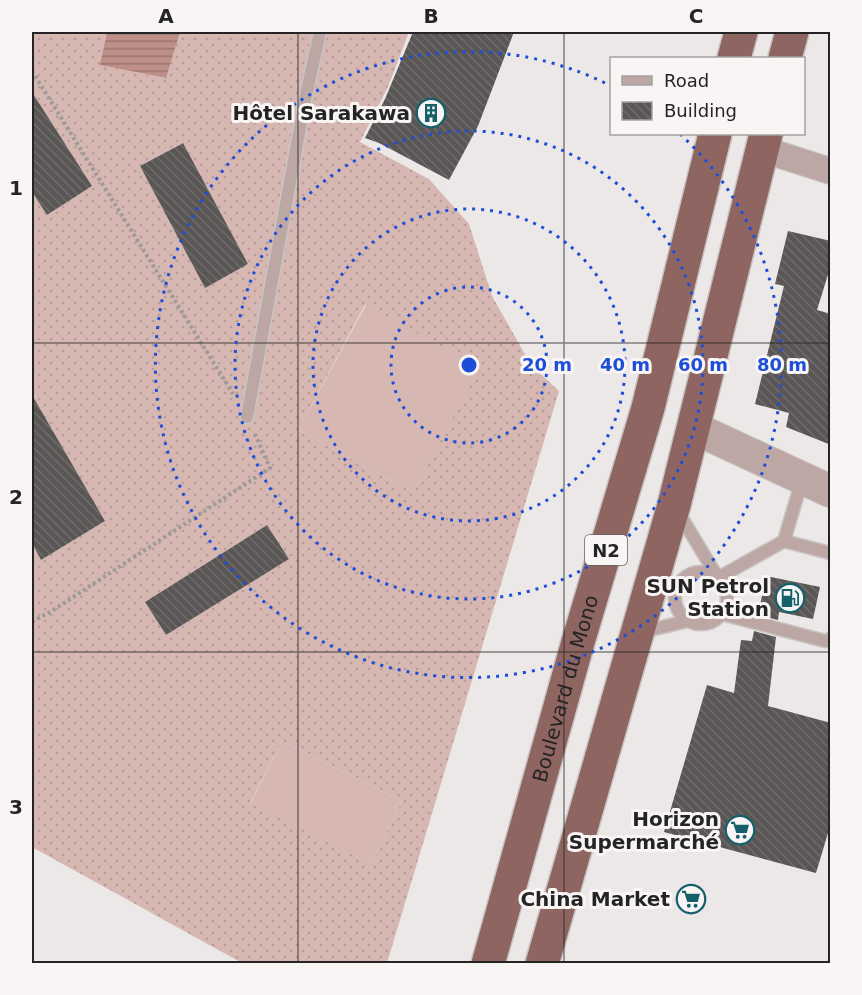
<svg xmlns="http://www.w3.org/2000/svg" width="862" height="995" font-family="'DejaVu Sans',sans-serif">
<defs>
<pattern id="garden-dots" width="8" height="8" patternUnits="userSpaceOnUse" patternTransform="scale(1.5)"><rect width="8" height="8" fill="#d6b7b2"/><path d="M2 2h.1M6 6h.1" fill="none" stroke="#b89d99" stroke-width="1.8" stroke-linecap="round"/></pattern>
<pattern id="water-rules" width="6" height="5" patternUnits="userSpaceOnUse" patternTransform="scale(1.5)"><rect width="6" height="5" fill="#be8f88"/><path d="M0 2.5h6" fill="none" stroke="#9a756f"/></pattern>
<pattern id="building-back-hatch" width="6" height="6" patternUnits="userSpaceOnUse" patternTransform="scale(1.5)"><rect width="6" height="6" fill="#5a5656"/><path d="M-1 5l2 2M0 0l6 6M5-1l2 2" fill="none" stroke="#6e6b6b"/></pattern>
</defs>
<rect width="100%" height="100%" fill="#ece8e7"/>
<g fill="#d6b7b2">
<path d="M366 305 481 367 413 492 298 430Z"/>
<path d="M282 741 402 801 371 864 250 804Z"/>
</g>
<path fill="url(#garden-dots)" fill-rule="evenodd" d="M32 32H107L101 65 165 78 180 32H409L388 87 360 142 429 179 469 224 492 296 531 365 559 391 387 963H242L32 847V543L41 560 105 521 34 400 32 401V192L47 215 92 186 32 92ZM182 143 248 264 205 287 140 166ZM365 305 480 367 413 492 298 430ZM267 525 289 559 166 635 145 602ZM282 741 402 801 371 864 250 803Z"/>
<path fill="url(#water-rules)" d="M107 32H180L166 78 100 65Z"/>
<g fill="url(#building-back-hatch)">
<path d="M413 32H514L478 126 449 180 379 143 365 138 385 99Z"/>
<path d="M32 92 92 186 47 215 32 192Z"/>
<path d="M183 143 248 264 205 288 140 166Z"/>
<path d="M788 231 831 241V265L817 310 831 314V445L786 427 789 413 755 404 784 286 775 284Z"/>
<path d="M32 395 105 521 41 560 32 543Z"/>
<path d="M267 525 289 559 166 635 145 602Z"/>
<path d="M766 576 820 587 813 619 779 612 778 620 758 615Z"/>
<path d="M754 631 776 637 768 706 831 723V823L816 873 664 832 707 685 734 693 741 640 752 641Z"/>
</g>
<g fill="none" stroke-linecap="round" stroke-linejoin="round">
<g stroke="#c8c5c4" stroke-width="15">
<g id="service">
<path d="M247 417 306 95 320 32"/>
<path d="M677 510 718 578 784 541 830 553"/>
<path d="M784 541 802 480"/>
<circle cx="701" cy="598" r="26"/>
<path d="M722 614 825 641 830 639"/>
<path d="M642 632 687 621"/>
</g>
</g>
<g stroke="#c8c5c4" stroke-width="28">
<path id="minor" d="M762 149 830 171"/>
</g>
<g stroke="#c8c5c4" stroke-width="34">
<path id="tertiary" d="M694 428 830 491"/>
</g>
<g stroke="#c8c5c4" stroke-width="36">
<g id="trunk">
<path d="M734 58 741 32"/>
<path d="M785 58 792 32"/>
<path id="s1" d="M488 964 578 642 648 408 715 134"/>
<path d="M542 964 674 505 766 134"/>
</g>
</g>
<g stroke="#9d9a99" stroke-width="4" stroke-dasharray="3 3" stroke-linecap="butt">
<path d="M32 71 233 394"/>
<path d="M32 622 55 609 270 468 254 432"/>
</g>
<use href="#service" stroke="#bda7a4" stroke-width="12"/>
<use href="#minor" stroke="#bda7a4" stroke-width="26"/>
<use href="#tertiary" stroke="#bda7a4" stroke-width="32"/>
<use href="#trunk" stroke="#8e6560" stroke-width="33"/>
</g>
<path fill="none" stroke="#252424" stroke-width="1.5" stroke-opacity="0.55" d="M298 32V964M564 32V964M32 343H830M32 652H830"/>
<g fill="none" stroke="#1d4ed8" stroke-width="3" stroke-dasharray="3 6">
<circle cx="469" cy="365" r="78"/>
<circle cx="469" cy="365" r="156"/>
<circle cx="469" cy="365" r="234"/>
<path d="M680 134A313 313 0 1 1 611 86"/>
</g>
<defs>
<g id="building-ring" transform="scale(1.5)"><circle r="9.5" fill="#f9f5f5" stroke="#14616c" stroke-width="1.5"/><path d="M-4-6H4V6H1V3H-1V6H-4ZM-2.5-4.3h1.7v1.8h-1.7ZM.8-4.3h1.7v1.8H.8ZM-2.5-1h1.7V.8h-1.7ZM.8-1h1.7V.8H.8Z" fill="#14616c"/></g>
<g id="fuel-ring" transform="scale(1.5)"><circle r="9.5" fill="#f9f5f5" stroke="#14616c" stroke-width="1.5"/><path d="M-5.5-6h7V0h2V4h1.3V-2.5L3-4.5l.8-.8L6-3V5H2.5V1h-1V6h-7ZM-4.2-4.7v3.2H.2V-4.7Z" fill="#14616c"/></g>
<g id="supermarket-ring" transform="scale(1.5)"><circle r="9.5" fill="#f9f5f5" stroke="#14616c" stroke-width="1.5"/><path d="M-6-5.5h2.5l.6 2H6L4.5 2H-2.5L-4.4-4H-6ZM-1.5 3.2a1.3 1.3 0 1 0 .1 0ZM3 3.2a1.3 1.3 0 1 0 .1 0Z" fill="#14616c"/></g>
</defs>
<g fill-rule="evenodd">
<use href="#building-ring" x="431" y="113"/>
<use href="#fuel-ring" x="790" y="598"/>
<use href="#supermarket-ring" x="740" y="830"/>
<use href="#supermarket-ring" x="691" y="899"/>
</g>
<g text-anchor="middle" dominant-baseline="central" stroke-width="6" stroke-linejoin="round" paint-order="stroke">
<rect fill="#f9f5f5" stroke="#656363" stroke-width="1.5" x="585" y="535" width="42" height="30" rx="4.5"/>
<g font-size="18" font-weight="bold" fill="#252424">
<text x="606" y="550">N2</text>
</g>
<g font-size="20" font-weight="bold" fill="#252424" stroke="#f9f5f5" text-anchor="end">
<text x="410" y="113">Hôtel Sarakawa</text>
<text x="769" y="586">SUN Petrol<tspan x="769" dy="23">Station</tspan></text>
<text x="719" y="819">Horizon<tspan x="719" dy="23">Supermarché</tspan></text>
<text x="670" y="899">China Market</text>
</g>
<g font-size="20" fill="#252424" stroke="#f9f5f5">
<text stroke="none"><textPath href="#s1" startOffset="286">Boulevard du Mono</textPath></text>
</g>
</g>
<circle cx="469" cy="365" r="9" fill="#1d4ed8" stroke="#f9f5f5" stroke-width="3"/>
<g font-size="18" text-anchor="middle" font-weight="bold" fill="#1d4ed8" stroke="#f9f5f5" stroke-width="6" stroke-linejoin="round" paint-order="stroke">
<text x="547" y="371">20 m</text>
<text x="625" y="371">40 m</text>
<text x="703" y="371">60 m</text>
<text x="782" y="371">80 m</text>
</g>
<rect width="862" height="995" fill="none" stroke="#f9f5f5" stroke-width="66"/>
<rect x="610" y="57" width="195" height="78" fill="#f9f5f5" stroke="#a4a1a1" stroke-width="1.5"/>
<rect x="622" y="76" width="30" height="9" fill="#bda7a4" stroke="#a4a1a1" stroke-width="1.5"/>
<text x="664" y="87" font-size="18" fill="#252424">Road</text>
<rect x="622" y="102" width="30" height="18" fill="url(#building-back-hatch)" stroke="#a4a1a1" stroke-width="1.5"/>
<text x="664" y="117" font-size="18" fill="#252424">Building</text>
<rect x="33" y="33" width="796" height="929" fill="none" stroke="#252424" stroke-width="2"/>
<g font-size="20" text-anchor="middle" font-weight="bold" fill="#252424">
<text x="166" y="23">A</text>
<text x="431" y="23">B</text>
<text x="696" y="23">C</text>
<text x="16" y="195">1</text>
<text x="16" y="504">2</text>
<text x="16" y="814">3</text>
</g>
</svg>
